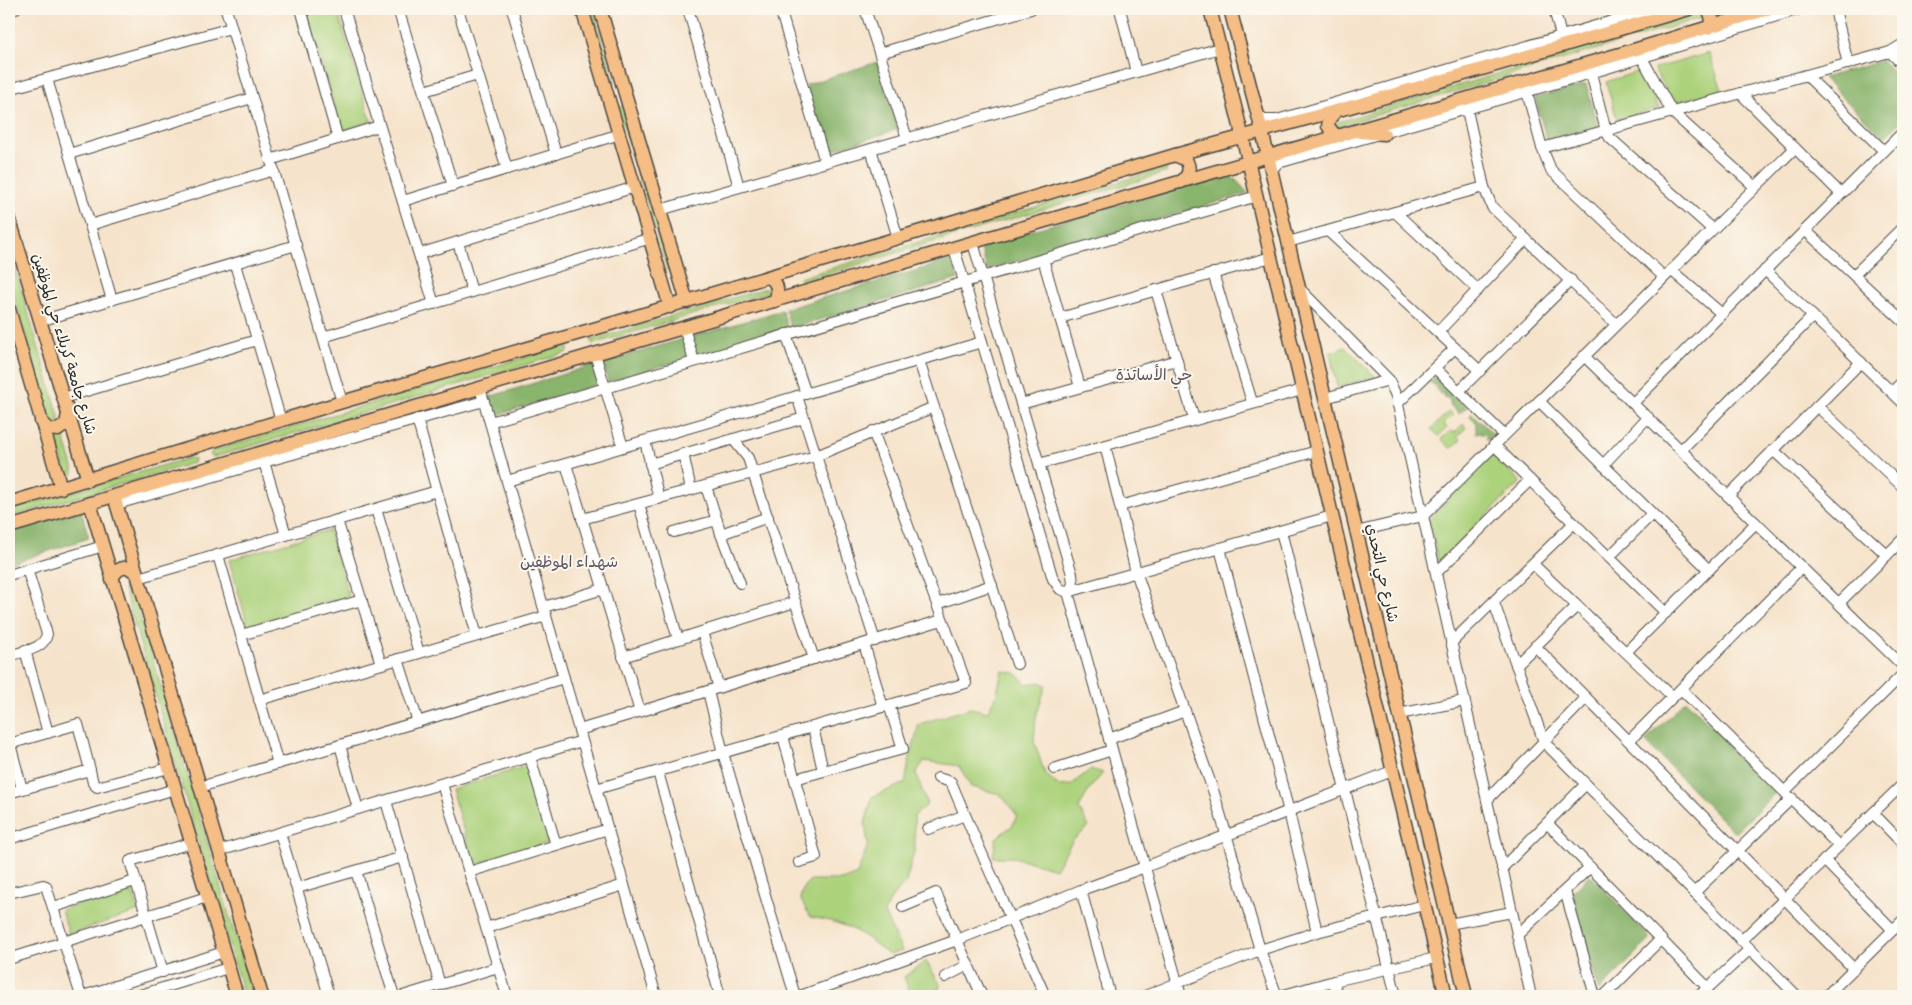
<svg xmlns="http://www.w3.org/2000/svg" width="1912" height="1005" font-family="Pangolin,'Playpen Sans Arabic',sans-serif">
<rect width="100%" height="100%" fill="#fbf7ec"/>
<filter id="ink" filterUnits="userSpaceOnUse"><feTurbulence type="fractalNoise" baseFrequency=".02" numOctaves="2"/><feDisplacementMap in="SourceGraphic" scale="10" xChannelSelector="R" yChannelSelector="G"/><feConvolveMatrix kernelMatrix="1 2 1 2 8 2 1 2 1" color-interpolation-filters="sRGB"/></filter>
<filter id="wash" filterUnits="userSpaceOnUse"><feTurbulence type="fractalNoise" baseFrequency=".0096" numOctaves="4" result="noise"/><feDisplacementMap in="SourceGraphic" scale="20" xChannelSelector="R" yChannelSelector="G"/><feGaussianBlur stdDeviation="1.12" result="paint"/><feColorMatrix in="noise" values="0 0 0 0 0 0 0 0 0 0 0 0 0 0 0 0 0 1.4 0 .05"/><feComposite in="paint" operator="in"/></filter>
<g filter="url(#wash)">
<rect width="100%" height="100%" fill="#f6e3cb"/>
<g fill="#acd27c" stroke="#6c7e54">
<path d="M305 9H337L371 121 342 131Z"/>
<path d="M588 9H593L615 83 611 84Z"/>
<path d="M1710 10 1711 15 1333 128 1331 124Z"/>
<path d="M1709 53 1722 90 1673 103 1654 69Z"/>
<path d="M1639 71 1659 108 1617 119 1606 82Z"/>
<path d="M623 106 672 269 667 270 618 107Z"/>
<path d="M1165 168 1167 172 800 282 799 278Z"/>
<path d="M9 249 59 416V422L57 424H52L51 422 9 279Z"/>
<path d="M770 287 772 291 593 344 591 340Z"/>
<path d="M563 346 568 348V352L565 353 214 457 210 455 212 451Z"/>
<path d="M1345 347 1376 377 1337 387 1330 353Z"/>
<path d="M1449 411 1453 415 1444 424 1447 428 1439 436 1431 429Z"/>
<path d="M1463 424 1466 428 1457 436 1461 440 1451 449 1441 439 1451 430 1454 433Z"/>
<path d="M61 433 63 434 73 467V473L72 476 67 475 66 473 56 438 57 434Z"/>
<path d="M1492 455 1521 482 1438 562 1429 519Z"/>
<path d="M189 458 194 459 193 463 9 517V510Z"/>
<path d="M329 530 349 596 248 626 229 560Z"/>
<path d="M127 573 253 996H244L120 575Z"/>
<path d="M1002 671 1016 673 1026 684 1040 682 1046 685 1036 717 1034 741 1045 774 1059 786 1071 785 1091 769 1103 773 1090 788 1079 808 1089 827 1073 840 1055 869 1014 857H993L996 838 1013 825 1017 815 1000 794 971 787 959 766 924 761 916 773 927 805 914 816 915 848 906 882 893 896 884 913 902 951 889 955C861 932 847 923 810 917L800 898 804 886 811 880H842L857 874 868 845 865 824 872 797 905 783 909 762 919 724 971 708 987 712 996 696Z"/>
<path d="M527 766 550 842 474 865 451 789Z"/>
<path d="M131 887 139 911 69 934 61 910Z"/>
<path d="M926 961 940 984 937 996H909L910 993 904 977Z"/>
</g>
<g fill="#89b46c" stroke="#5a704c">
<path d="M1882 61 1903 81V119L1884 138 1823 78Z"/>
<path d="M877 62 898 129 827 152 806 85Z"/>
<path d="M1586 84 1598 127 1547 141 1535 98Z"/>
<path d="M1224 175 1236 180 1248 193 987 270 980 245Z"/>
<path d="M952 260 958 279 791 328 785 309Z"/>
<path d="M782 310 788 329 695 357 689 338Z"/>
<path d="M686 338 692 357 608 382 603 363Z"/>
<path d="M593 365 599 384 494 416 489 397Z"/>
<path d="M1435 377 1467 407 1459 414 1450 405V399L1444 397V393L1440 394 1434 384 1429 383Z"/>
<path d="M1472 413 1494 435 1487 440 1486 434H1481V432L1476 433V422L1470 416Z"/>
<path d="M81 510 89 538 9 564V532Z"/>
<path d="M1686 700 1776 792 1735 833 1645 741Z"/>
<path d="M1590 875 1651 939 1599 991 1572 892Z"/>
</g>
</g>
<g filter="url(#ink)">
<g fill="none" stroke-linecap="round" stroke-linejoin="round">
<g stroke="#494743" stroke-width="12">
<g id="minor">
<path d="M226 9 342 402"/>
<path d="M301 9 338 139"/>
<path d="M344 9 434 304"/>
<path d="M398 9 453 186"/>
<path d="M458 9 507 169"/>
<path d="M512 9 556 154"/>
<path d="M688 9 739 187"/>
<path d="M780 9 825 162"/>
<path d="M865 9 907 138"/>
<path d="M1120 9 1136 72"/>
<path d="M1554 9 1561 36"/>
<path d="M1835 9 1848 64"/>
<path d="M9 11 15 9"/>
<path d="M1890 52 1903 65"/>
<path d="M880 53 1031 9"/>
<path d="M1642 58 1672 112 1755 187"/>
<path d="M1591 73 1606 131 1610 138 1712 229"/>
<path d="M1806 75 1884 151"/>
<path d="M47 79 112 300"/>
<path d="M9 89 231 28"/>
<path d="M424 91 478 75"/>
<path d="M1527 92 1542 148 1551 170 1664 277"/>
<path d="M1740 93 1841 194"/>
<path d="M1467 110 1484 187 1492 207 1616 324"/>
<path d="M1257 113 1263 120H1277L1653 9"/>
<path d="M1542 148 1890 52 1903 44"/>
<path d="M871 149 898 238"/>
<path d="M69 154 252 98"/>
<path d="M270 160 379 126"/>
<path d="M1272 175 1273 168 1278 163 1591 73 1800 9"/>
<path d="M403 201 620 134"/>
<path d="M660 210 1220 48"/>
<path d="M1395 212 1478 290"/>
<path d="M90 225 274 170"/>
<path d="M1805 230 1903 321"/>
<path d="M1328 231 1480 371"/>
<path d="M458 242 472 292"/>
<path d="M1288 242 1484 187"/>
<path d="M973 243 1072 574 1073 585 1068 592 1181 996"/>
<path d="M954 248 1053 579 1060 589 1068 592 1332 516"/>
<path d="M419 254 635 187"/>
<path d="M1043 259 1080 387"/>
<path d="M235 264 281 421"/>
<path d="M1671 270 1722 314"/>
<path d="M1765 270 1903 403"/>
<path d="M1213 273 1252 402"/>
<path d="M1854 275 1903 227"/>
<path d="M1299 288 1389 380 1396 396 1531 996"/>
<path d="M1156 290 1194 419"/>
<path d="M1060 318 1271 257"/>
<path d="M40 321 296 245"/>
<path d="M684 328 694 361"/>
<path d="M1438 332 1526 239"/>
<path d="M786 334 806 394"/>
<path d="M323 337 651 238"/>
<path d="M595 354 623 447"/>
<path d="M1584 356 1903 666"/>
<path d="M919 361 1017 664"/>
<path d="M1435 368 1504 435"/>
<path d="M480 388 656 996"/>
<path d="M1459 391 1571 280"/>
<path d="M1892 392 1903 381"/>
<path d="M797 396 875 641"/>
<path d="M63 398 257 340"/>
<path d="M1325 398 1389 380"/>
<path d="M1539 401 1709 570"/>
<path d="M1633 403 1903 132"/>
<path d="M1021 404 1177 360"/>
<path d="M1397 404 1455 348"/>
<path d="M1817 406 1903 487"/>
<path d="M417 419 477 636"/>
<path d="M490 422 1257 196"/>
<path d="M733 439 748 458 753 473 814 659"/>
<path d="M645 441 659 499"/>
<path d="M1105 445 1136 572 1214 793 1260 950 1277 996"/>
<path d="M1494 445 1666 613"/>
<path d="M1681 450 1813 316"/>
<path d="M1773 450 1887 555"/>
<path d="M683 453 691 490"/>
<path d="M566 464 640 712"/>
<path d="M650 464 804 418"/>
<path d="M1039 464 1302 390"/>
<path d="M1603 465 1648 417"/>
<path d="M507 481 982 342"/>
<path d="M706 486 721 534 740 583"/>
<path d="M1728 496 1861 362"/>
<path d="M117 504 264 462"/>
<path d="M639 504 678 639"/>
<path d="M1120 506 1317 451"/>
<path d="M376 509 419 653"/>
<path d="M582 519 816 456 934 407"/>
<path d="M337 520 381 664"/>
<path d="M1281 531 1396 996"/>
<path d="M674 532 717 520"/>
<path d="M1356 532 1423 516 1795 148"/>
<path d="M721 534 768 517"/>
<path d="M286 535 264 462 484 401"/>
<path d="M1220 548 1289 812 1317 932"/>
<path d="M218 555 278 764"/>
<path d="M1609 557 1652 514"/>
<path d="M1533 564 1673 697"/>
<path d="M1436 573 1530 480"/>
<path d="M9 575 103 546"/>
<path d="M138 578 437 491"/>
<path d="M1494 603 1544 742 1797 996"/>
<path d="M1839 603 1903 539"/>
<path d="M937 604 992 585"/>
<path d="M544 607 603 589"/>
<path d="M702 632 719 688"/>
<path d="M241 635 362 600"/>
<path d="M1451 643 1574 523"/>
<path d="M864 644 883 707"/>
<path d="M1535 646 1854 969"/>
<path d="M25 650 48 733"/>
<path d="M1626 652 1756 523"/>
<path d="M9 656C22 651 44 650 47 634L27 569"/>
<path d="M623 657 795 602"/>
<path d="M398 659 418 722"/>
<path d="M1516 665 1577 606"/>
<path d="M1681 689 1839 846"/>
<path d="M708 691 723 753 795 996"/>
<path d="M259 700 546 616"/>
<path d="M1399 714 1464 701"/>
<path d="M813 727 823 771"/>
<path d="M579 730 942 620"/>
<path d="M783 736 816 857 799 862"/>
<path d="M1109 739 1185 711"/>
<path d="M1629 741 1802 567"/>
<path d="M9 744 78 724 90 770"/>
<path d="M10 744 22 789"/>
<path d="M340 745 358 809"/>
<path d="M530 757 556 845"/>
<path d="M1054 769 1112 750"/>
<path d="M658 772 720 996"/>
<path d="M938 778 951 782C981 854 1014 924 1045 996"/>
<path d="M795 779 903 749 889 705"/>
<path d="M442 784 507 996"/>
<path d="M200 787 564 678"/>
<path d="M596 789 966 683 873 431"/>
<path d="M1785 791 1903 674"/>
<path d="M9 793 90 770 93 783 97 787 169 768"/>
<path d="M1487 800 1586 698"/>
<path d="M386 801 440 985"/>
<path d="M1873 813 1903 844"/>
<path d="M1547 823 1708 988"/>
<path d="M928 829 965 815"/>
<path d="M280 833 329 996"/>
<path d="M9 839 175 789"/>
<path d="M219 851 582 741"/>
<path d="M1824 860 1893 930"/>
<path d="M1502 868 1586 784"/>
<path d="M356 871 394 996"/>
<path d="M469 872 608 829"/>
<path d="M297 888 403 857"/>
<path d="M1081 890 1110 996"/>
<path d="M1565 891 1595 996"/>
<path d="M9 893 43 885 46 886 81 996"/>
<path d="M1694 893 1792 798"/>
<path d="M54 907 135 881"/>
<path d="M903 907 936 893 982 996"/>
<path d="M1449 924 1512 912"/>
<path d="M486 928 624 885"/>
<path d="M1517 935 1590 867"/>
<path d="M1741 941 1903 784"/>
<path d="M9 959 207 897"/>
<path d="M163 972 130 861 191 843"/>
<path d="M945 977 968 965"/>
<path d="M1334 981 1337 996"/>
<path d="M83 996 224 952"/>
<path d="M137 996 228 968"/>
<path d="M403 996 498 967"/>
<path d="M800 996 957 940 1081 890 1145 867 1392 771"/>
<path d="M1145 996 1260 950 1317 932 1424 905"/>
<path d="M1280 996 1334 981 1436 958"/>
<path d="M1604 996 1661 939"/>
<path d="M1699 996 1750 949"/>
<path d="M1826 996 1903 920"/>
</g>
</g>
<g stroke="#494743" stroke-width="15">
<g id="major">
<path d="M582 9 670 307"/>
<path d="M600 9 687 302"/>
<path d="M1210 9 1238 118 1446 996"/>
<path d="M1230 9 1262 131 1466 996"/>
<path d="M1708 9 1712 18 1709 28"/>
<path d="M1336 111 1329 119 1328 126 1334 134 1341 136"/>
<path d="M1360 132 1384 134"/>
<path d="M1175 155 1186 160C1191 168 1189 176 1181 182"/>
<path d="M9 217 88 480"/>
<path d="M769 277C778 283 779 291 775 301"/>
<path d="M9 309 61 488"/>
<path d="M41 422 48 429 58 430 66 424 68 414"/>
<path d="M114 496 262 996"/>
<path d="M9 503 342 402 597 328 1175 155 1368 102 1689 9"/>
<path d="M90 503 237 996"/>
<path d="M9 527 1021 228 1637 49 1768 9"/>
<path d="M112 580C116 567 127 564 136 573"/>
</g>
</g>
<use href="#minor" stroke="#fff" stroke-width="10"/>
<use href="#major" stroke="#f5be86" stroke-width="12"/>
</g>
</g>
<g text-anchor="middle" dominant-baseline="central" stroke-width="4" stroke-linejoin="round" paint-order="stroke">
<g font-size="15" fill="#2b2b2b" stroke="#fbf7ec">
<text transform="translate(64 344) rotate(73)">شارع جامعة كربلاء حي الموظفين</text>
<text transform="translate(1382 573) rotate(77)">شارع حي التحدي</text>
</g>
<g font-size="16" fill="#5e5563" stroke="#fbf7ec">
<text x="1154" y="375">حي الأساتذة</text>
<text x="569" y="562">شهداء الموظفين</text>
</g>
</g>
<rect width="1912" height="1005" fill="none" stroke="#fbf7ec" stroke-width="30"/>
</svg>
